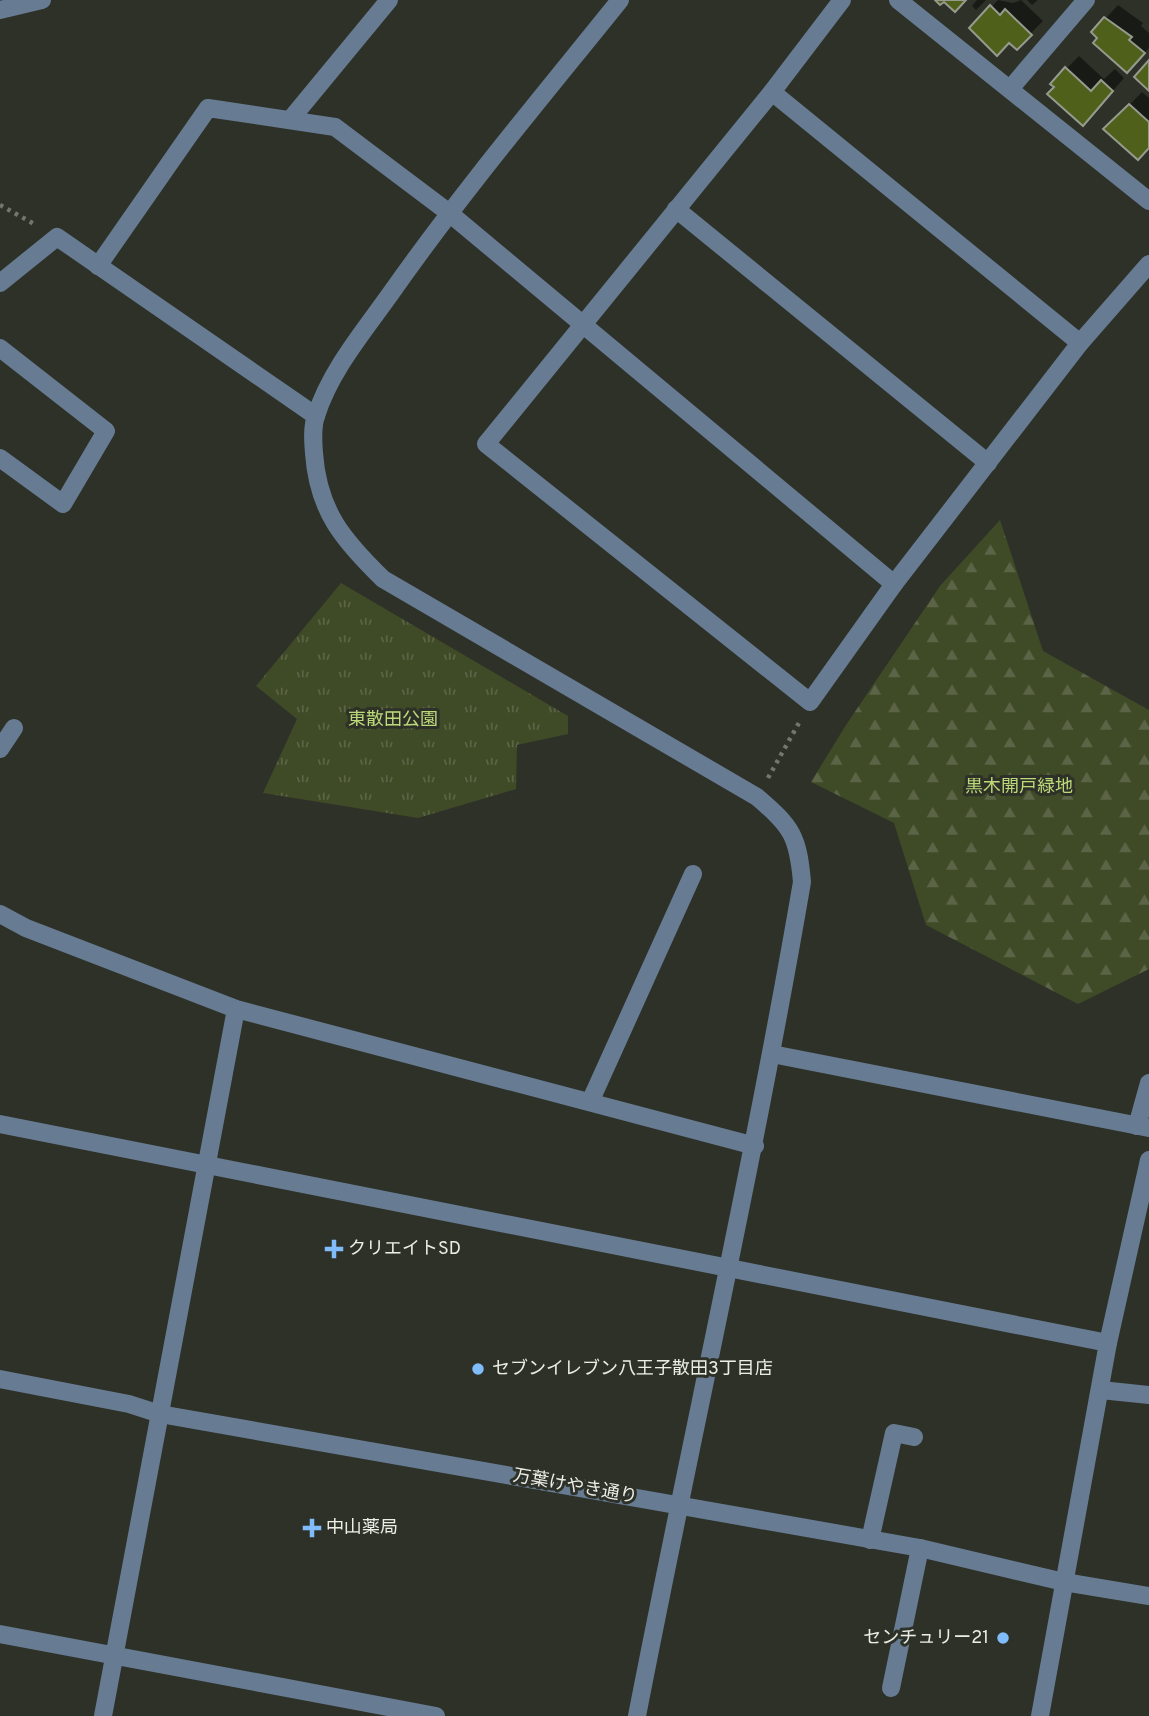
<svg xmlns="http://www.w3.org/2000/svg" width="1149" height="1716" font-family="Overpass,'Noto Sans JP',sans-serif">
<defs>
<pattern id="grass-tufts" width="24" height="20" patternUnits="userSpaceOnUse" patternTransform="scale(1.75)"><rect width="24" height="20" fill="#3f4a26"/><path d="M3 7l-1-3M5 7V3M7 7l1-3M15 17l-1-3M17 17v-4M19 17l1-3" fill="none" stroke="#5b6446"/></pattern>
<pattern id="forest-firs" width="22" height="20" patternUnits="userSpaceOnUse" patternTransform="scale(1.75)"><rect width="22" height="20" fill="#3f4a26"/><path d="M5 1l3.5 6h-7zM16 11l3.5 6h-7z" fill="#5b6446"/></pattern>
</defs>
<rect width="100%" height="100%" fill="#2e3128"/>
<path fill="url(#grass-tufts)" d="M341 583 568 716V734L517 745 516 789 418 818 263 793 297 719 256 686Z"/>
<path fill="url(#forest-firs)" d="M1000 520 1043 651 1149 710V969L1078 1004 926 925 894 823 811 782 846 725 940 586Z"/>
<g fill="#0007">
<path d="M977 0H986L976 10 972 6Z"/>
<path d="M998 0 1013 3 1021 0 1043 21 1016 48 1010 41 972 28Z"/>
<path d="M1027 0H1038L1032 5Z"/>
<path d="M1118 5 1143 23 1141 26 1149 33V48L1140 58 1093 32Z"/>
<path d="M1079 56 1104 79 1115 69 1124 78 1095 111 1067 68Z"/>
<path d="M1142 92 1149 98V147L1106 129Z"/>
</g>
<g fill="#4e601a" stroke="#969a8f" stroke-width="2">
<path d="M935 0H966L955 12 944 2 940 5Z"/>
<path d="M990 5 1000 15 1005 9 1032 35 1017 50 1009 43 997 56 969 28Z"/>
<path d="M1104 17 1132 37 1129 40 1145 53 1127 73 1093 43 1097 38 1091 32Z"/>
<path d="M1149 60V91L1134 77Z"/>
<path d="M1065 67 1091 91 1101 80 1113 91 1083 126 1047 94 1054 87 1050 84Z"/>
<path d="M1129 104 1149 122V148L1138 160 1103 129Z"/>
</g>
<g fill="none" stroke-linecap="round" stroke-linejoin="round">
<g stroke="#73766e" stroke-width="4.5" stroke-dasharray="3.5 5" stroke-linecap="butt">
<path d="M0 205 36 225"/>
<path d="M768 778 800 721"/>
</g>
<g stroke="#677c93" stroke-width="18">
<path d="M620 0C542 97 462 192 391 293 364 331 330 371 316 416 312 427 313 441 314 453 318 511 343 540 383 579L757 797C792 827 798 836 802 882 754 1162 691 1438 637 1716"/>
<path d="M842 0 772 92 486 444 810 702 894 584"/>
<path d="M898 0 1149 201"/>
<path d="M0 10 42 0"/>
<path d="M1010 89 1086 0"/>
<path d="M772 92 1080 343"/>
<path d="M290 120 389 0"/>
<path d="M676 209 988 463"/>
<path d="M98 266 208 108 335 127 448 212 894 584 1080 343 1149 264"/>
<path d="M0 283 57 237 316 416"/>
<path d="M0 348 106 431 63 504 0 458"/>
<path d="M0 749 14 728"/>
<path d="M0 914 26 928 236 1009 755 1146"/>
<path d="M772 1054 1149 1128"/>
<path d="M590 1102 693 874"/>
<path d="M0 1124 1108 1343"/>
<path d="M1137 1126 1149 1083"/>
<path d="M0 1379 129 1404 160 1414 920 1548 1064 1582 1149 1596"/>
<path d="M1101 1390 1149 1395"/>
<path d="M870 1540 894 1433 914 1437"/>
<path d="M0 1634 436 1716"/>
<path d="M891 1688 920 1548"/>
<path d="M103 1716 236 1009"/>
<path d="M1040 1716 1108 1343 1149 1160"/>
</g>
</g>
<g fill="#81bcfa" stroke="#2e3128" stroke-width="2.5">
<path d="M330.5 1238.5h7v7h7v7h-7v7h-7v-7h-7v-7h7z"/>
<circle cx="478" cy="1369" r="7"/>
<path d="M308.5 1517.5h7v7h7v7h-7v7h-7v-7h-7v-7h7z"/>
<circle cx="1003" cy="1638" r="7"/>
</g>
<g text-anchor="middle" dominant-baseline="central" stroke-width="6" stroke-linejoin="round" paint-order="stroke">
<g font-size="18" fill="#bdd979" stroke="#2e3128">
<text x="393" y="720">東散田公園</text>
<text x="1019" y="787">黒木開戸緑地</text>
</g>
<g font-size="18" fill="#ebede7" stroke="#2e3128" text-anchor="start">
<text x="348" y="1249">クリエイトSD</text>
<text x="492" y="1369">セブンイレブン八王子散田3丁目店</text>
<text x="326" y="1528">中山薬局</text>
<text x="989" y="1638" text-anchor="end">センチュリー21</text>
</g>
<g font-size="18" fill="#ebede7" stroke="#2e3128">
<text transform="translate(575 1487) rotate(10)">万葉けやき通り</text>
</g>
</g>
</svg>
